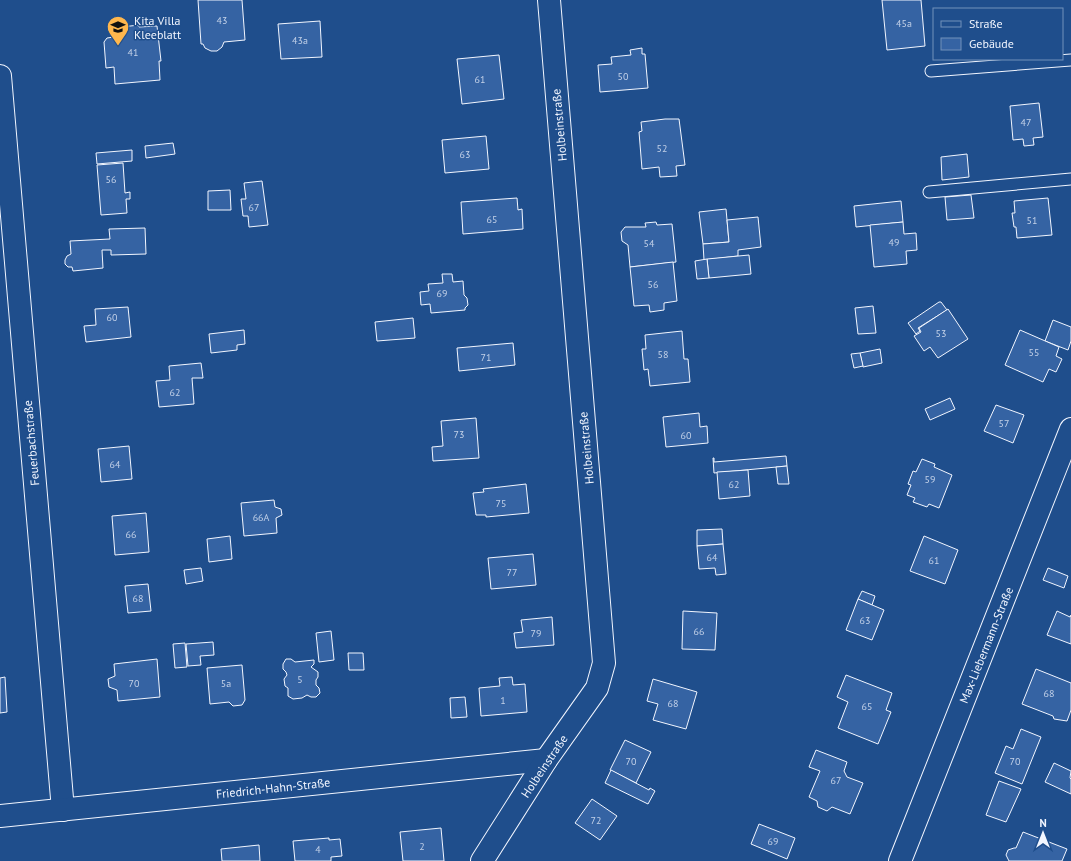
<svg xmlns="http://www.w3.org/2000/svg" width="1071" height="861" font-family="'PT Sans',sans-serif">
<rect width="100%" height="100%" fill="#1f4e8c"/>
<g fill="#3563a3" stroke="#f2f6ff">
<path d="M198 0H242L245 40 224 42 222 47 217 51H211L205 48 203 44H201Z"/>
<path d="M882 0H921L925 46 887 50Z"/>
<path d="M320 21 322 57 281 59 278 24Z"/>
<path d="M139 25V27L157 26 161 61H159L160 80 115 84 114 67 106 68 104 42 107 38 114 37 113 28Z"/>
<path d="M642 48V54H645L648 88 600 92 598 65 612 64 611 57 631 55 630 50Z"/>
<path d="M499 55 504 99 462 104 457 59Z"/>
<path d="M1039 103 1043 137 1033 138 1034 145 1024 146 1023 139 1013 140 1010 106Z"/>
<path d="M665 119H679L685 165 676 166 677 176 660 177 659 167 642 169 639 132 642 131 641 122Z"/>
<path d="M486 136 489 169 445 173 442 140Z"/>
<path d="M173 143 175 154 146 158 145 146Z"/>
<path d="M132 150V161L97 164 96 153Z"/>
<path d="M967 154 969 177 942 180 941 157Z"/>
<path d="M123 163 125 193 130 192V199H126L127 213 101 215 97 165Z"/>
<path d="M262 181 268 225 249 227 248 216H243L241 199H246L244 183Z"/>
<path d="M230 190 231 210H208V191Z"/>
<path d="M971 195 974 218 947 220 945 197Z"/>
<path d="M517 198 518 210 522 209 523 229 463 234 461 202Z"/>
<path d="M1048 198 1052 235 1017 238 1016 227H1014L1012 213H1015L1014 201Z"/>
<path d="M901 201 903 222 856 227 854 206Z"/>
<path d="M726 209 729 242 703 244 699 212Z"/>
<path d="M758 217 761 247 738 250V256L704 260 703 244 729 242 727 220Z"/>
<path d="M656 222 657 225 672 224 676 262 630 267 628 245 622 241 621 232 625 227H646L645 223Z"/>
<path d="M903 222 904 234 916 233 917 250 906 251 907 264 874 267 870 225Z"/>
<path d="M145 228 146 254 111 255V250H102L103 268 73 271 72 267H68L65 264V260L67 256 71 254 70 241 110 239 109 229Z"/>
<path d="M749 255 751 274 709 278 707 259Z"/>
<path d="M707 259 709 278 697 279 695 261Z"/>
<path d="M673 262 677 301 664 303V310L650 312 649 305 634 306 630 267Z"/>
<path d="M442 274H452L453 282 463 281 464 295 467 298 468 305 465 308V310L431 313 430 304 421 305 420 292 429 291 428 284 443 283Z"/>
<path d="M939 302H941L947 310 918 328 920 331 916 334 908 323Z"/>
<path d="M873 306 876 333 858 334 855 308Z"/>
<path d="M128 307 131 337 86 342 84 326 96 325 95 309Z"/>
<path d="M948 309 968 339 938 358 930 347 924 351 914 336 921 332 919 328Z"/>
<path d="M413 318 415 338 377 341 375 322Z"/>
<path d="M1053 320 1071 327V341L1068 350 1045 341Z"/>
<path d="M244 330 245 344 237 345V350L211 353 209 334Z"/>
<path d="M1020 330 1059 347 1056 356 1062 359 1056 372 1049 369 1043 382 1005 365Z"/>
<path d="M682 331 684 359H688L690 382 650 386 648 369 644 370 642 349H646L645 335Z"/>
<path d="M513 343 515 365 459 371 457 348Z"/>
<path d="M880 349 882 363 863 367 860 353Z"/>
<path d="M860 353 863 366 854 368 851 354Z"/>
<path d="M201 363 203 378H192L194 404 159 407 156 381 170 380 169 366Z"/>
<path d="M950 398 955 409 930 420 925 409Z"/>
<path d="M996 405 1024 415 1013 443 984 431Z"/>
<path d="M699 413 700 427 707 426 708 443 666 447 663 417Z"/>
<path d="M476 418 479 458 433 461 432 447 443 446 441 421Z"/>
<path d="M129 446 132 479 101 482 98 449Z"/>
<path d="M786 456 787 466 714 473 713 458H714V462Z"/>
<path d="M922 459 935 464 934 467 952 475 939 508 929 504 927 507 913 502 915 498 907 495 911 485 908 484 913 471 916 472Z"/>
<path d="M787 466 789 484H778L776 467Z"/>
<path d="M748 470 750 496 719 499 717 472Z"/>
<path d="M526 484 529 513 486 517V515H476L473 493 484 492 483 489Z"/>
<path d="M274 500 275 507 281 509 282 515 276 518 277 533 244 536 241 503Z"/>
<path d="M146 513 149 552 115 555 112 516Z"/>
<path d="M722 529 723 544 697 546V530Z"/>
<path d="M230 536 232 559 209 562 207 539Z"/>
<path d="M924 536 958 550 945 584 910 571Z"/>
<path d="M723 544 726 574 716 575 715 568 699 569 697 546Z"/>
<path d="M533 554 536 585 491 589 488 558Z"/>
<path d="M201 568 203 581 186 584 184 570Z"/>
<path d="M1048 568 1068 576 1064 588 1043 580Z"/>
<path d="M148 584 151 611 128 613 125 586Z"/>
<path d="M862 591 875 596 872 605 858 599Z"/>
<path d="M858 599 884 610 872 640 846 630Z"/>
<path d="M683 611 717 613 715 650 682 649Z"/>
<path d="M1057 611 1070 617 1071 615V644L1047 635Z"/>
<path d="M552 617 554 645 516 648 514 633 523 632 521 620Z"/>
<path d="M331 631 334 660 319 662 316 633Z"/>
<path d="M213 642 214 655 200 656 201 665 188 666 186 644Z"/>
<path d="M185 643 187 667 175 668 173 644Z"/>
<path d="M348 653H363L364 670H349Z"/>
<path d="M157 659 160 697 118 701 117 690 109 687 108 679 115 676 114 664Z"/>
<path d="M286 659H291L295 662 314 660V664L311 667 318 672V677L316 680V685L319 688 320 693 316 697H311L307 695 302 698 293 699 288 696V688L285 686 284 679 287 675 286 672 283 669V664Z"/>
<path d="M242 665 245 700 242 705 233 706 229 702 210 704 207 668Z"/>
<path d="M1036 669 1071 683V710L1067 721 1054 719 1053 716 1022 704Z"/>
<path d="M846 675 892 693 886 710 891 712 878 744 838 728 848 702 837 697Z"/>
<path d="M5 677 7 712 0 713V678Z"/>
<path d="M512 677 513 685 525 684 527 712 481 716 479 688 500 686 499 678Z"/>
<path d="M653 679 697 692 686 729 653 720 658 704 647 701Z"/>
<path d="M465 697 467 717 451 718 450 698Z"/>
<path d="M1021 729 1041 737 1022 784 995 773 1006 746 1013 749Z"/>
<path d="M625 740 651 752 636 783 610 770Z"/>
<path d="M816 750 847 762 844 771 847 777 863 783 850 814 832 807 827 811 818 807 817 801 809 797 820 771 809 767Z"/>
<path d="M1054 763 1071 771 1070 778 1071 779V794L1045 782Z"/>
<path d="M611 770 649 790 650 788 655 791 648 804 605 783Z"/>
<path d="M999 781 1021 789 1006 822 986 815Z"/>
<path d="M592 799 617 816 600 840 575 823Z"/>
<path d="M759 824 795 838 787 859 751 844Z"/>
<path d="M441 828 444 861H403L400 832Z"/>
<path d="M1023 832 1067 849 1062 861H1009L1006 855 1008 850 1014 848H1016Z"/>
<path d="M329 838V840L340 839 342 856 331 857V861H295L293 841Z"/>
<path d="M259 845 260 861H222L221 849Z"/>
</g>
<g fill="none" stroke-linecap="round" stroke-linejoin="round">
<g stroke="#f2f6ff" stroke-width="13">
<g id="service">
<path d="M931 71 1071 60"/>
<path d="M929 192 1071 179"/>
</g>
</g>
<g stroke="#f2f6ff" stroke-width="24">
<g id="minor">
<path d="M0 76 63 810"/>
<path d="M0 816 546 760"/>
<path d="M482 861 546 760 597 688 604 663 549 0"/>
<path d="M900 861 1071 429"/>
</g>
</g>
<use href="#service" stroke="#1f4e8c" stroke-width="11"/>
<use href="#minor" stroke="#1f4e8c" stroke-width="22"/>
</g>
<defs>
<g id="school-pin" transform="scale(1.15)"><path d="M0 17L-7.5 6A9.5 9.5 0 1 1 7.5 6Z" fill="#ffb74d" stroke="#1f4e8c"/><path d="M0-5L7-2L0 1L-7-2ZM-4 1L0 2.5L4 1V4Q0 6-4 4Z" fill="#111"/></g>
</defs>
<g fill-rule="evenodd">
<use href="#school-pin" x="118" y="27"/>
</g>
<g text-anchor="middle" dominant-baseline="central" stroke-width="3" stroke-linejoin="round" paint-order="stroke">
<g font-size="10" fill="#c3d1e8">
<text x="222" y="20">43</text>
<text x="904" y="23">45a</text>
<text x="300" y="40">43a</text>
<text x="133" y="52">41</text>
<text x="623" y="76">50</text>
<text x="480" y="79">61</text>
<text x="1026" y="122">47</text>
<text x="662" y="148">52</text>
<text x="465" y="154">63</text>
<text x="111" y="179">56</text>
<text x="254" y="207">67</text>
<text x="492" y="219">65</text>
<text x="1032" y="220">51</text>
<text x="894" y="242">49</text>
<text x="649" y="243">54</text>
<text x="653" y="284">56</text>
<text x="442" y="293">69</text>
<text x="112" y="317">60</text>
<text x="941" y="333">53</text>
<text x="1034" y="352">55</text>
<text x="663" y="354">58</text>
<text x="486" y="357">71</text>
<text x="175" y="392">62</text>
<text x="1004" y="423">57</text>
<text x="459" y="434">73</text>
<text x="686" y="435">60</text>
<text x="115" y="464">64</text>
<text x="930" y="479">59</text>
<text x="734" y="484">62</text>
<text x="501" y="503">75</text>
<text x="261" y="517">66A</text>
<text x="131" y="534">66</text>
<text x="712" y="557">64</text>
<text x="934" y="560">61</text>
<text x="512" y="572">77</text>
<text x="138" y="598">68</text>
<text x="865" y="620">63</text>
<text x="699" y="631">66</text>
<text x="536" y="633">79</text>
<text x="300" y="679">5</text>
<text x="134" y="683">70</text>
<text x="226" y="683">5a</text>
<text x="1049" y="693">68</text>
<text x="503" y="700">1</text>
<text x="673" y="703">68</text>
<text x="867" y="706">65</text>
<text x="631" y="761">70</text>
<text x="1015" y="761">70</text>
<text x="836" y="780">67</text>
<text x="596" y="820">72</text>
<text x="773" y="841">69</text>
<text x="422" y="846">2</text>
<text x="318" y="849">4</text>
</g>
<g font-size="12" fill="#f2f6ff" stroke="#1f4e8c" text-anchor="start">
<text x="134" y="20">Kita Villa<tspan x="134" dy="14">Kleeblatt</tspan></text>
</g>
<g font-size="12" fill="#f2f6ff" stroke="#1f4e8c">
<text transform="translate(559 125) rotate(-95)">Holbeinstraße</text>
<text transform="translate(31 443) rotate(-95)">Feuerbachstraße</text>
<text transform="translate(586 448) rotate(-95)">Holbeinstraße</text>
<text transform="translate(986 645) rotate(-68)">Max-Liebermann-Straße</text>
<text transform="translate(544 766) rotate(-56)">Holbeinstraße</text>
<text transform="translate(273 788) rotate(-6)">Friedrich-Hahn-Straße</text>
</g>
</g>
<rect x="933" y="8" width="130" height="52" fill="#1f4e8c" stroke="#7391ba"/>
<rect x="941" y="21" width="20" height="6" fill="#1f4e8c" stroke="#7391ba"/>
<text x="969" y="28" font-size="12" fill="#f2f6ff">Straße</text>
<rect x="941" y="38" width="20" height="12" fill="#3563a3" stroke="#7391ba"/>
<text x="969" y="48" font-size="12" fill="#f2f6ff">Gebäude</text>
<g transform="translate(1043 833)" stroke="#1f4e8c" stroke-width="3" paint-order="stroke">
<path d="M0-3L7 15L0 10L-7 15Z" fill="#f2f6ff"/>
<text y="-6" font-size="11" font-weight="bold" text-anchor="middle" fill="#f2f6ff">N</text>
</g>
</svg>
